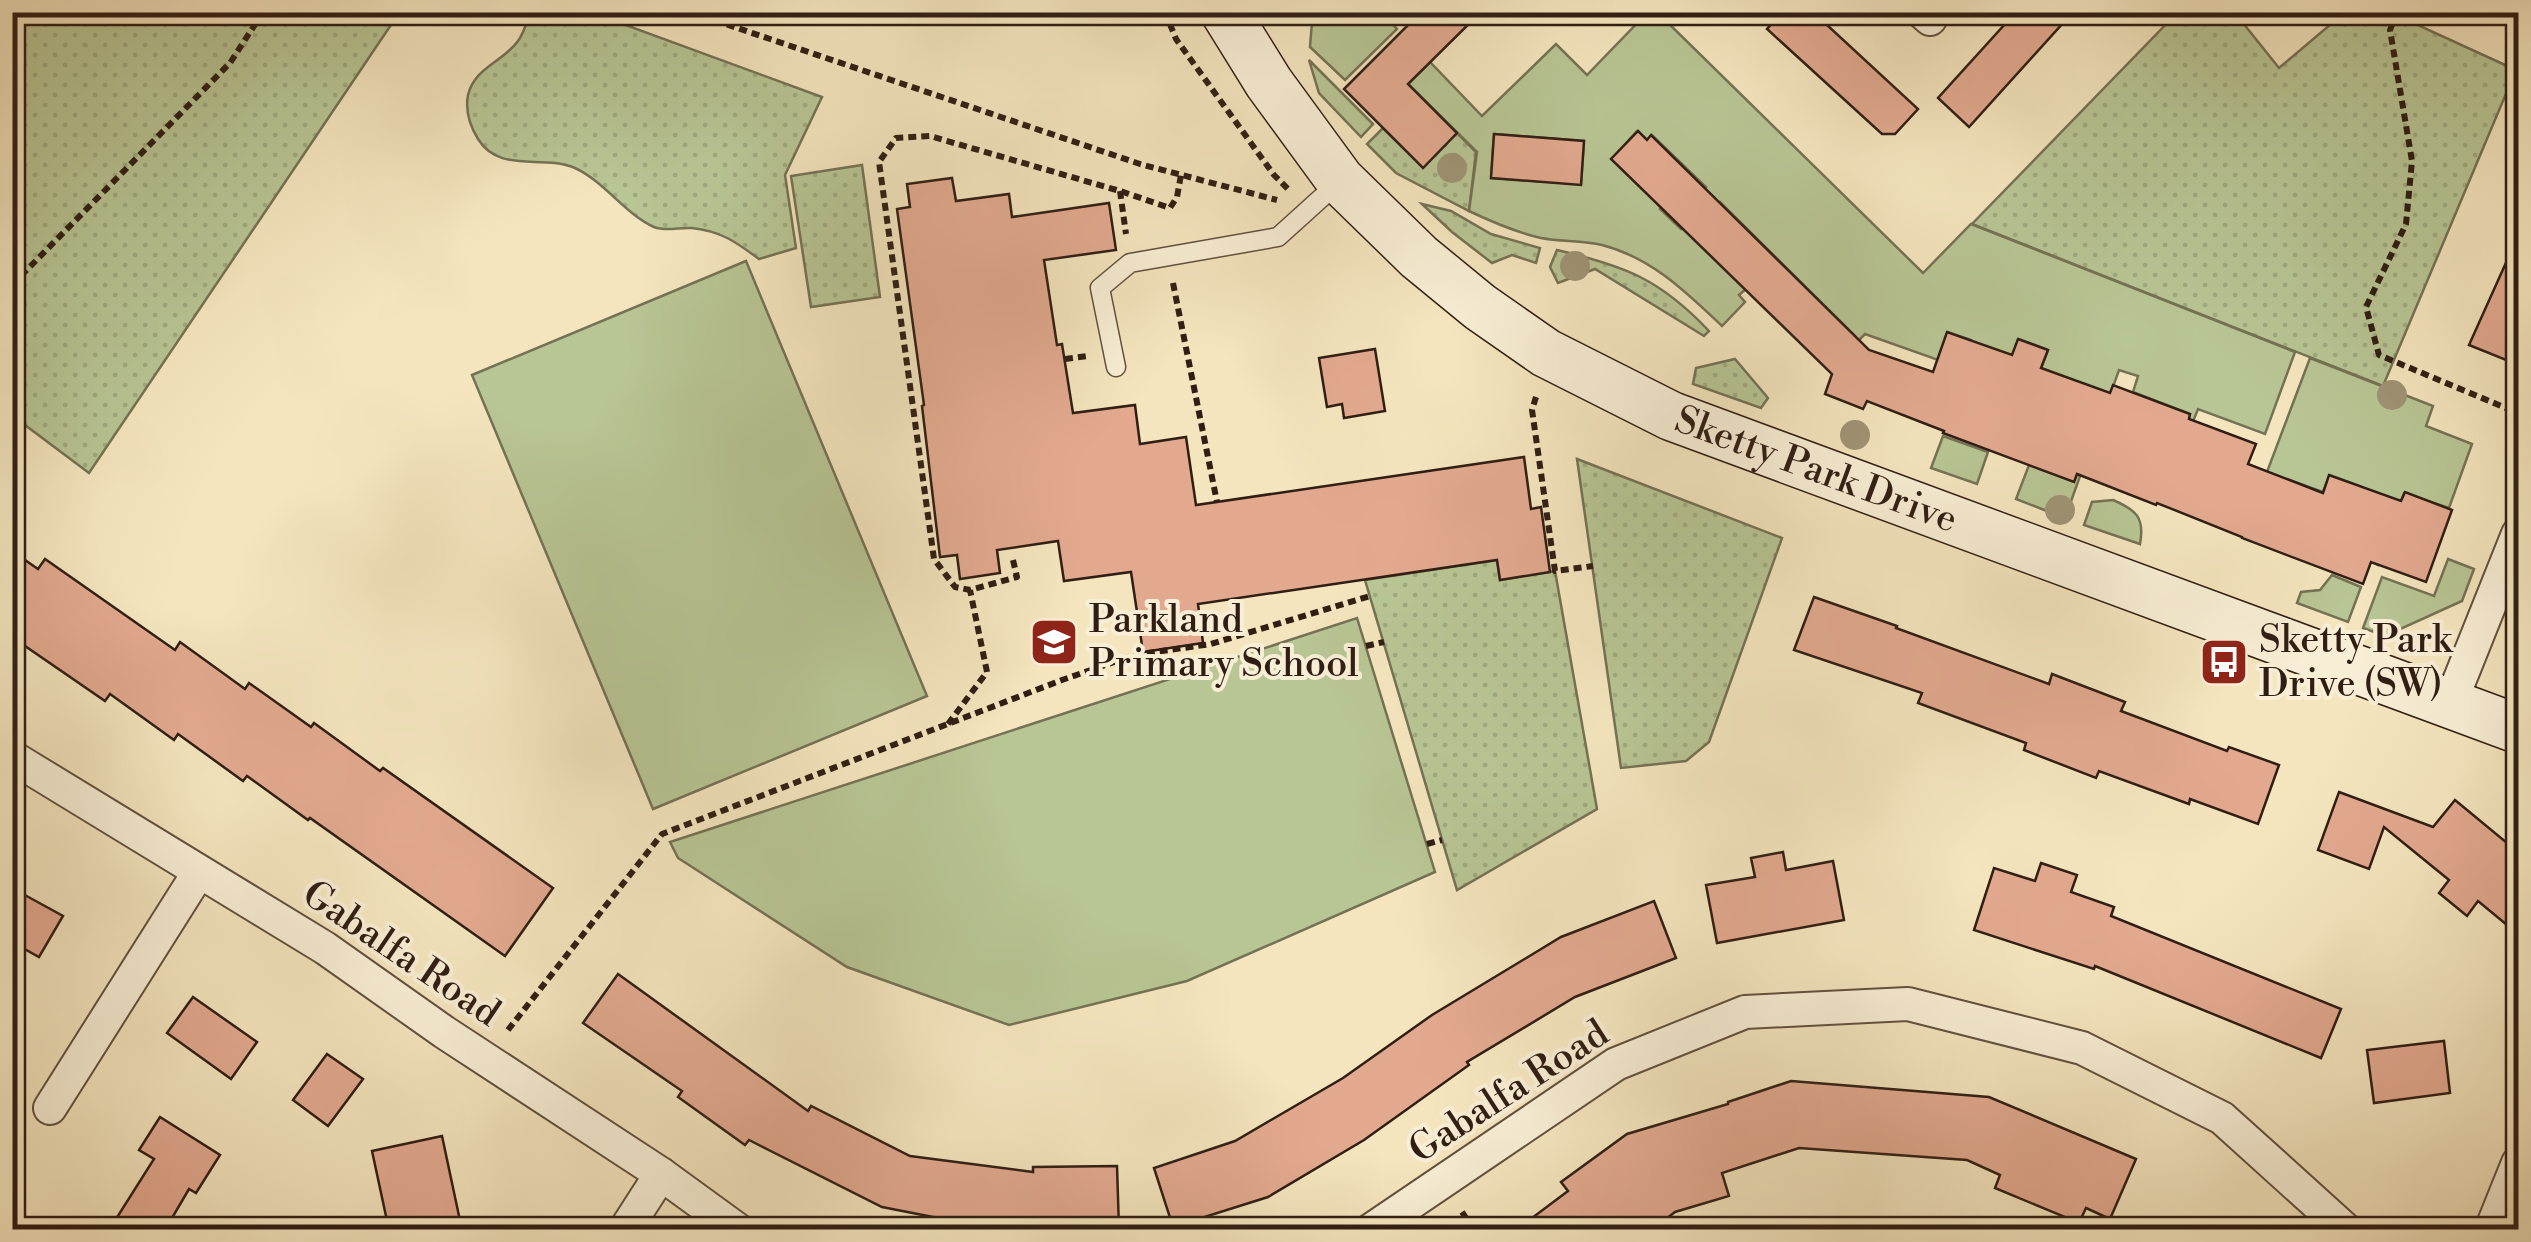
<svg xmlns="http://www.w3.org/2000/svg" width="2531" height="1242" font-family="'Libre Bodoni',serif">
<defs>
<pattern id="grass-dots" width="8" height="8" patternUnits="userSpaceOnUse" patternTransform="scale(2.5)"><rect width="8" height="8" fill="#b8c594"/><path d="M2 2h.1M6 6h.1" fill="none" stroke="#9ea97f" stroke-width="1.8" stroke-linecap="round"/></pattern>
</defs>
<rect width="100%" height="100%" fill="#f4e5be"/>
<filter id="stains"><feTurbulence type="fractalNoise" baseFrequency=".002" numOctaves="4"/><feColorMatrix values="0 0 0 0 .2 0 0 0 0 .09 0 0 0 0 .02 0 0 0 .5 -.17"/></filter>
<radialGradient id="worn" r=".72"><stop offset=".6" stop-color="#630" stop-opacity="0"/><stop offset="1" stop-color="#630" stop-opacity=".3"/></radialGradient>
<g fill="url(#grass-dots)" stroke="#747254" stroke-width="2.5">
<path d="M12 13H399L89 473 13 416Z"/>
<path d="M530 13H593L822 97 785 175 796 248 759 259C736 242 721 231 692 228 679 227 667 232 654 227 625 214 605 182 575 168 541 154 500 174 478 139 470 126 465 111 468 95 475 67 503 62 518 41 524 33 527 21 530 13Z"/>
<path d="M2177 13H2235L2279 68 2344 13H2415L2411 22 2516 70 2383 386 1972 224Z"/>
<path d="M1383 128 1423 167 1457 133 1476 152 1469 211 1396 173 1367 144Z"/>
<path d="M862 165 880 297 811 307 791 176Z"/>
<path d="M1422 204 1451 211 1491 234 1540 248 1536 263 1512 255 1492 263 1452 232Z"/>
<path d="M1557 250C1625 266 1660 279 1709 331L1704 336 1595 269 1558 283 1550 267Z"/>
<path d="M1735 359 1768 398 1761 408 1693 384 1696 368Z"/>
<path d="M1577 459 1782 538 1709 742 1686 761 1621 768Z"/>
<path d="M1497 560 1500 580 1555 571 1597 809 1457 890 1365 580Z"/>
</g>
<g fill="#b8c594" stroke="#747254" stroke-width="2.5" fill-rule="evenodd">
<path d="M1325 13H1382L1397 29 1345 80 1310 47 1312 22Z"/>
<path d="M1647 13H1658L1923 273 1971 224 2295 352 2265 434 2198 409 2178 459 2174 457 2190 414 2133 392 2138 376 2119 370 2102 418 2062 387 2065 377 2041 368 2048 350 2019 339 2009 364 1968 348 1971 340 1948 332 1938 360 1865 334 1829 370 1854 335 1720 202 1689 232 1746 289 1739 295 1745 302 1722 326C1686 292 1652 258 1602 245 1582 240 1561 242 1541 238 1515 232 1492 222 1469 211L1477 152 1408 84 1430 62 1482 116 1556 44 1587 75ZM1637 131 1647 140 1652 135 1706 187 1698 197 1706 205 1681 229 1660 209 1664 204 1612 159ZM1494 134 1584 141 1581 184 1491 178Z"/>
<path d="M1309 60 1373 124 1361 137 1319 93Z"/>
<path d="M746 261 927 696 653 809 472 375Z"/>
<path d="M2310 358 2433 406 2426 426 2472 444 2449 508 2404 493 2378 565 2374 563 2362 487 2330 475 2323 492 2267 472Z"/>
<path d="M1943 436 1988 452 1977 484 1931 468Z"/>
<path d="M2085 452 2088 454 2065 518 2016 499 2029 465 2074 482Z"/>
<path d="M2113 500C2136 510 2145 517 2140 544L2084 525 2092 502Z"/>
<path d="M2448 559 2474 569 2462 601 2385 636 2363 628 2382 577 2434 596Z"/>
<path d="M2332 575 2361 587 2348 622 2297 603 2301 592 2320 590Z"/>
<path d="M1357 618 1435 872 1187 981 1009 1025 847 967 678 858 670 842Z"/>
</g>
<g fill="#e2a98f" stroke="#301e14" stroke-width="2.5">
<path d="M1421 12H1481L1408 84 1457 133 1423 168 1344 89Z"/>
<path d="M1782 12H1813L1918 109 1895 134H1882L1767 29Z"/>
<path d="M2016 12H2073L1969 127 1938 98Z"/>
<path d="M1638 131 1647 140 1651 135 1869 350 1933 372 1947 332 2012 355 2018 339 2048 350 2041 368 2110 393 2113 385 2190 414 2189 419 2256 444 2248 464 2323 493 2329 475 2401 501 2405 492 2452 510 2426 582 2371 562 2363 584 2242 538V537L2157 503 2156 505 2077 474 2074 482 1943 433 1944 431 1867 401 1863 409 1825 394 1832 374 1611 159Z"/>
<path d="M1494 134 1584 141 1581 185 1491 178Z"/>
<path d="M952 178 956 201 1009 194 1012 217 1109 203 1116 250 1044 260 1057 345 1062 344 1073 413 1135 405 1140 444 1186 437 1196 505 1524 457 1531 509 1541 507 1550 572 1500 580 1497 560 1198 604 1203 643 1143 652 1131 572 1064 581 1058 541 997 550 1000 573 960 579 957 555 940 557 922 406 924 405 897 209 910 207 907 184Z"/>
<path d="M2518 236V334L2506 360 2469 345Z"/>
<path d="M1375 349 1385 411 1344 418 1342 404 1327 407 1319 358Z"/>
<path d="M12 551 38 569 45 559 175 650 180 642 245 689 249 683 311 727 314 723 380 771 383 768 553 888 505 956 310 818 308 820 247 776 243 781 178 734 174 740 110 694 105 701 12 637Z"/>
<path d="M1814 597 1897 626 1896 628 2049 684 2052 674 2125 702 2121 711 2227 751 2229 747 2279 765 2258 824 2190 799 2189 804 2099 771 2096 778 2024 750 2026 743 1918 703 1922 693 1794 650Z"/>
<path d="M2339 792 2433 827 2455 800 2518 852V934L2478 901 2467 916 2439 893 2449 880 2384 827 2369 869 2318 850Z"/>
<path d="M1783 852 1786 870 1833 861 1844 920 1717 943 1706 885 1755 877 1751 858Z"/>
<path d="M2041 863 2077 875 2071 892 2114 907 2111 916 2341 1009 2321 1058 2095 966 2094 969 1974 930 1994 868 2035 881Z"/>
<path d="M12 888 63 916 39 957 12 942Z"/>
<path d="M1654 901 1676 958 1575 997 1467 1062 1469 1065 1364 1140 1268 1197 1173 1227 1154 1168 1235 1141 1343 1078 1432 1015 1561 937Z"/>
<path d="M618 974 808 1111 811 1106 910 1156 1033 1172V1167L1117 1166 1119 1229 989 1223V1228L882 1207 749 1140 745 1145 678 1097 682 1091 583 1023Z"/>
<path d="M193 997 257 1042 231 1079 167 1033Z"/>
<path d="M2444 1041 2450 1093 2374 1103 2367 1050Z"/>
<path d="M327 1054 363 1079 328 1126 293 1100Z"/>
<path d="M1791 1081 1989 1097 2136 1159 2110 1219 2086 1208 2079 1223 1995 1188 2000 1175 1967 1160 1799 1148 1722 1173 1729 1196 1675 1212 1652 1230H1516L1568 1191 1561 1182 1627 1134 1728 1104V1102Z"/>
<path d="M160 1117 220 1155 196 1193 189 1189 165 1230H109L154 1159 139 1150Z"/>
<path d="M442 1136 462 1230H389L372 1151Z"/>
</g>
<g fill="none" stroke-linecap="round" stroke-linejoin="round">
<g stroke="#61503e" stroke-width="21">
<path id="lane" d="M1116 367 1100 288 1130 263 1278 237 1340 181"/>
</g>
<g stroke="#61503e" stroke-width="36">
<g id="street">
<path d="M1922 12 1930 19"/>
<path d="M2450 704 2518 534"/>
<path d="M12 757 325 948 444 1032 661 1174 738 1230"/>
<path d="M50 1108 199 872"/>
<path d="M625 1230 661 1174"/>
<path d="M1371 1230 1616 1064 1745 1012 1908 1004 2082 1048 2222 1118 2346 1230"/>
<path d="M2491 1230 2518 1163"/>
</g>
</g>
<g stroke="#301e14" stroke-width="51">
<g id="secondary">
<path id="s1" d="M1225 12 1269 83 1340 180 1419 257 1480 307 1546 353 1671 416 2518 729"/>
</g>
</g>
<g stroke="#301e14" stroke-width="6" stroke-dasharray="8 5" stroke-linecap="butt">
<path d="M690 12 1140 164 1277 200"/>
<path d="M1165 12 1176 39 1274 175 1290 191"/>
<path d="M2397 12 2390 30 2412 161 2406 224 2366 307 2379 355 2518 413"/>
<path d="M1120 191 1126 234"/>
<path d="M1173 283 1217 502"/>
<path d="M12 285 230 63 263 12"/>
<path d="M1065 359 1088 356"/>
<path d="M1536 397 1532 410 1555 571 1593 566"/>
<path d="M1013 560 1017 577 970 590 955 587 934 559 879 162 896 138 930 136 1120 191 1170 208 1177 197 1181 175"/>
<path d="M1366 646 1384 642"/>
<path d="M948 724 987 672 970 590"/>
<path d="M1427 844 1442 840"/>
<path d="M508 1030 662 834 1062 680 1134 655 1211 644 1370 596"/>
<path d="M1462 1212 1474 1230"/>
</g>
<use href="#lane" stroke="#f8eed5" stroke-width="18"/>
<use href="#street" stroke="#f8eed5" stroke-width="32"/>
<use href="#secondary" stroke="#f8eed5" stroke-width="48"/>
</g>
<g fill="#9f9375">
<circle cx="1452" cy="168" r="15"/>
<circle cx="1575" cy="266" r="15"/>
<circle cx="2392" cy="395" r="15"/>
<circle cx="1855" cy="435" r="15"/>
<circle cx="2060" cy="510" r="15"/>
</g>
<defs>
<g id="school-square" transform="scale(2.5)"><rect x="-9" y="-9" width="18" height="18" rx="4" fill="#8f2418" stroke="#f8eed5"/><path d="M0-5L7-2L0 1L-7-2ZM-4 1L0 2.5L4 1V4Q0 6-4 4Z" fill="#fff"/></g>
<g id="bus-square" transform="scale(2.5)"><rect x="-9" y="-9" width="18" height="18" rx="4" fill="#8f2418" stroke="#f8eed5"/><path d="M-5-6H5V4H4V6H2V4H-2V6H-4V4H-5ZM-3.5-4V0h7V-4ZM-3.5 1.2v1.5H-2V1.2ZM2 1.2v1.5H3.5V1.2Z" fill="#fff"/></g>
</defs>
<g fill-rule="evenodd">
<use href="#school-square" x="1054" y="642"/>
<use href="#bus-square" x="2224" y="662"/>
</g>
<g text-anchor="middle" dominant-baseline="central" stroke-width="8" stroke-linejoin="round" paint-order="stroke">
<g font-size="38" fill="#301e14" stroke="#f8eed5">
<text stroke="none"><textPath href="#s1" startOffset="768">Sketty Park Drive</textPath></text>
<text transform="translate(401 954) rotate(34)">Gabalfa Road</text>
<text transform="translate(1509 1092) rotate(-33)">Gabalfa Road</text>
</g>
<g font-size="38" fill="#301e14" stroke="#f8eed5" text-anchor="start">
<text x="1089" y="620">Parkland<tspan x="1089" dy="44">Primary School</tspan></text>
<text x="2259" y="640">Sketty Park<tspan x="2259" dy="44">Drive (SW)</tspan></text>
</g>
</g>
<rect width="2531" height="1242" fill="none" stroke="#f4e5be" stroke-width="50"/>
<rect x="15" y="15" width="2501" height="1212" fill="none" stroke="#301e14" stroke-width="5"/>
<rect x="25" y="25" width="2481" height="1192" fill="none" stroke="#301e14" stroke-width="2.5"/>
<rect width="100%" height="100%" filter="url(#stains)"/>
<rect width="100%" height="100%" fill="url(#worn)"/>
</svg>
